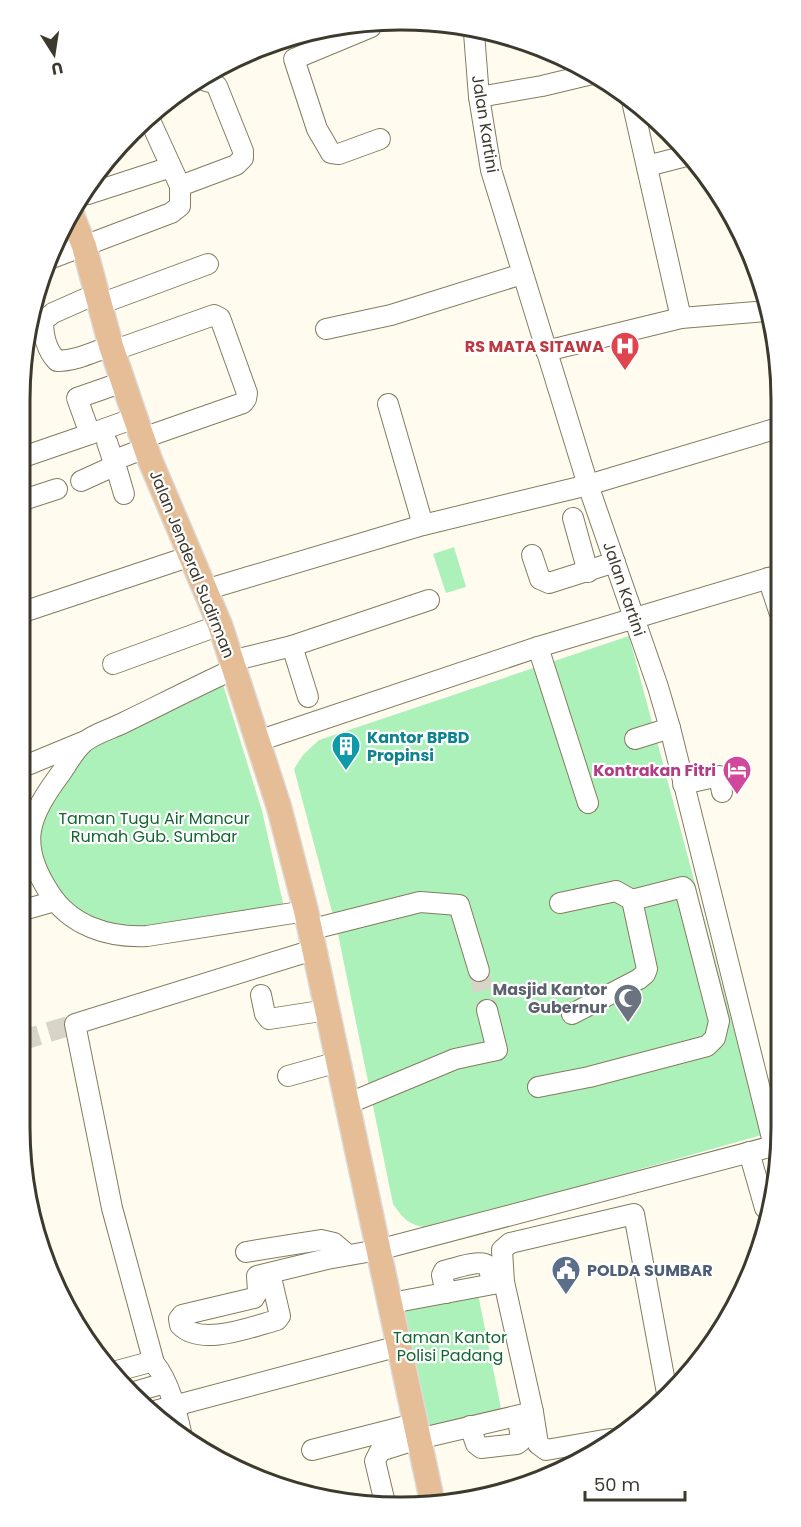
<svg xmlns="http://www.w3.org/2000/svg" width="801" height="1527" font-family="Poppins,sans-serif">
<rect width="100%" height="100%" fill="#fffcef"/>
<g fill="#adf1ba">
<path d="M454 547 466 587 446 593 433 554Z"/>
<path d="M629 636 762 1135 430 1228C409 1225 405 1221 393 1204L338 934 294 769 303 755 319 740Z"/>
<path d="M221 678 262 811 286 916 135 938 85 929 31 874 21 829 78 746Z"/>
<path d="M477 1289 505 1428 433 1444 403 1306Z"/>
</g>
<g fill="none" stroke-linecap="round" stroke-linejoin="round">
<g stroke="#d8d5c8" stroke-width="20" stroke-dasharray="20 10" stroke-linecap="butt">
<path d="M479 971 487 1010"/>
<path d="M20 1041 75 1024"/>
</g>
<g stroke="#837c5f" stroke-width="22">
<g id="minor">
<path d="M371 27 294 59 317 129 331 153 339 154 380 139"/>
<path d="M474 33 479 97 491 170 588 485 658 687 670 728 774 1146"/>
<path d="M479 97 542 86 592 74"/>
<path d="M632 101 681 318"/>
<path d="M647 166 690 155"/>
<path d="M180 186 236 165 243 158V151L217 86 213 83 206 81"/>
<path d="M88 194 171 167"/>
<path d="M52 258 171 213 180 206V186L148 116"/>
<path d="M96 294 53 313 43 321C43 335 47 351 57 361 76 361 93 352 111 346"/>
<path d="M100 304 208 264"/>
<path d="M326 329 391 315 522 274"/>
<path d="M112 351 214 315 220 318 247 393 246 399 243 403 143 438"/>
<path d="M546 351 681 318 768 311"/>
<path d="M123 382 77 398 90 434 135 418"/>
<path d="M388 404 423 525"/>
<path d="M107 442 114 463"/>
<path d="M20 458 90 434"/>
<path d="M117 470 124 494"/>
<path d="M81 481 114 466V463L117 459 146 448"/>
<path d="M20 501 57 489"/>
<path d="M573 518 588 572"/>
<path d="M532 555 540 579 549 583 615 562"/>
<path d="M768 578 779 611"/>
<path d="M205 590 423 525 588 485 778 428"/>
<path d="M20 613 191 556"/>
<path d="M292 646 308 697"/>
<path d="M538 647 588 803"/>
<path d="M231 661 292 646 429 600"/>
<path d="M113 664 220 625"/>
<path d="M234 669C197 686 160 705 123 723 111 729 93 734 83 743 74 751 68 763 61 773 29 816 17 843 49 892 70 926 109 938 147 936L306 911"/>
<path d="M635 739 670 728"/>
<path d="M258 741 538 647 779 575"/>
<path d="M20 768 83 742"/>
<path d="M683 784 719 776 722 792"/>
<path d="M560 903 616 891 632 900 647 969 645 974 639 979 572 1014"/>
<path d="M20 911 55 901"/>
<path d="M309 930 420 902 459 905 479 971"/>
<path d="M261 995 265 1014 269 1019 327 1010"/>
<path d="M288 1076 338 1062"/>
<path d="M538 1087 589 1077 707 1046 715 1038 719 1021 685 889 683 887 632 900"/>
<path d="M347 1104 455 1059 497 1050 487 1010"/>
<path d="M749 1152 765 1208"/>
<path d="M246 1252 321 1240 334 1243 348 1255"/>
<path d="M270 1273 280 1316 277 1320C251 1327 201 1347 180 1325L179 1319 182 1315 254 1298 258 1291 257 1276 327 1259 378 1250 781 1144"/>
<path d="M446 1293 442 1275 444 1271C452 1269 481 1259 487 1265 490 1269 491 1279 492 1284"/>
<path d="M390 1307 402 1301 504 1282"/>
<path d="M113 1372 150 1362 154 1363"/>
<path d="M134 1392 165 1383"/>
<path d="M155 1411 399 1346"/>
<path d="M533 1412 538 1444 546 1450 610 1439"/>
<path d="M470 1426 476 1444 481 1448 517 1444 521 1441 518 1417"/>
<path d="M182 1437C177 1414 170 1382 154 1363L112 1208 75 1024 313 950"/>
<path d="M312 1450 414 1424"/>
<path d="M385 1503 375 1461 380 1451 418 1439 533 1412 504 1282 502 1250 510 1243 634 1214 667 1393"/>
</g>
</g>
<g stroke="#dcdbd9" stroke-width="27">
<path id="major" d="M72 215 84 246 111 346 133 411 150 460 220 625 279 807 306 911 433 1505"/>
</g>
<use href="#minor" stroke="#fff" stroke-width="20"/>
<use href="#major" stroke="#e5bd96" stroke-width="24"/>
</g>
<defs>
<g id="hospital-pin" transform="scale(1.5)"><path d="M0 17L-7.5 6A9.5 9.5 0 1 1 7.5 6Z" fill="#e0444e" stroke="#fff"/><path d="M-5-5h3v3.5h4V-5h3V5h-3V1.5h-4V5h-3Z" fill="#fff"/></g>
<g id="building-pin" transform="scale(1.5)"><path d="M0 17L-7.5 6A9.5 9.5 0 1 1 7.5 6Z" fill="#0f9aa8" stroke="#fff"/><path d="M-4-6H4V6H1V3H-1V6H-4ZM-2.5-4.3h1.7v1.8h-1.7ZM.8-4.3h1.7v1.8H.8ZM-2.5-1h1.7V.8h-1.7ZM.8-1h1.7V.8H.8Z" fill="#fff"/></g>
<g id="hotel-pin" transform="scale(1.5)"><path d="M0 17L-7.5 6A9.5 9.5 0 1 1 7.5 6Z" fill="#d1479c" stroke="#fff"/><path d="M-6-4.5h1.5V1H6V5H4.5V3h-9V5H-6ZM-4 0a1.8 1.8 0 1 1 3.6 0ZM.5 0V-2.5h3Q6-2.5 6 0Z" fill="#fff"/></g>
<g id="mosque-pin" transform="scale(1.5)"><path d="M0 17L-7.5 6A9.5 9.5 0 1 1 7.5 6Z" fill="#6b7280" stroke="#fff"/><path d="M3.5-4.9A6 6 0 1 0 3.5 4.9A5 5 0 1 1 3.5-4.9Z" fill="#fff"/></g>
<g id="civic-pin" transform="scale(1.5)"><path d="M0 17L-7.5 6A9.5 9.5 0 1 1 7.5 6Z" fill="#5c6f8a" stroke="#fff"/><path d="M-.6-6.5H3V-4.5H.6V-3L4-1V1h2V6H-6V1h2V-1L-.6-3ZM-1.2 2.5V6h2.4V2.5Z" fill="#fff"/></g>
</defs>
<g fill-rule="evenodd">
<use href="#hospital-pin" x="625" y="346"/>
<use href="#building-pin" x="346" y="746"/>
<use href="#hotel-pin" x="737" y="770"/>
<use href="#mosque-pin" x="628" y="998"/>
<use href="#civic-pin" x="566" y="1270"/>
</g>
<g text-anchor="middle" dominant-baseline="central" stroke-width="4.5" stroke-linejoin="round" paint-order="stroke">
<g font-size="16" fill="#3c392d" stroke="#fff">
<text transform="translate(485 124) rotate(81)">Jalan Kartini</text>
<text transform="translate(192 564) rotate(68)">Jalan Jenderal Sudirman</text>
<text transform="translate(624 589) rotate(71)">Jalan Kartini</text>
</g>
<g font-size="16" font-weight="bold" fill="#be3a42" stroke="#fff" text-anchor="end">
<text x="604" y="346">RS MATA SITAWA</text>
</g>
<g font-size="16" font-weight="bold" fill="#0d838f" stroke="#fff" text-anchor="start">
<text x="367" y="737">Kantor BPBD<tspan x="367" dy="18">Propinsi</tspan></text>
</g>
<g font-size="16" font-weight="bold" fill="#b23c85" stroke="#fff" text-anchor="end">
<text x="716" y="770">Kontrakan Fitri</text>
</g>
<g font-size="16" fill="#136630" stroke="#fff">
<text x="154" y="818">Taman Tugu Air Mancur<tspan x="154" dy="18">Rumah Gub. Sumbar</tspan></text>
<text x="450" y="1337">Taman Kantor<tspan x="450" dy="18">Polisi Padang</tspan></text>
</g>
<g font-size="16" font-weight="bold" fill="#5b616d" stroke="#fff" text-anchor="end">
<text x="607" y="989">Masjid Kantor<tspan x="607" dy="18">Gubernur</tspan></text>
</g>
<g font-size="16" font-weight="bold" fill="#4e5e75" stroke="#fff" text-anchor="start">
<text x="587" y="1270">POLDA SUMBAR</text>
</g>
</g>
<path d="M0 0H801V1527H0ZM400 30H401A370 370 0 0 1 771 400V1127A370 370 0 0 1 401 1497H400A370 370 0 0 1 30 1127V400A370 370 0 0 1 400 30Z" fill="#fff" fill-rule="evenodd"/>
<path fill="none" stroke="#3c392d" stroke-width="3" d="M400 30H401A370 370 0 0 1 771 400V1127A370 370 0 0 1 401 1497H400A370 370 0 0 1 30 1127V400A370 370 0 0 1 400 30Z"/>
<g transform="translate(54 54) rotate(168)" stroke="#ffffff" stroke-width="4.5" paint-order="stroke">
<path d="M0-4.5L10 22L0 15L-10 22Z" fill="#3c392d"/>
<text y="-9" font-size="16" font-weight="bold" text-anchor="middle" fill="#3c392d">U</text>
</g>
<path d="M585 1491v9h100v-9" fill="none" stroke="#3c392d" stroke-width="3"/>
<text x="594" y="1491" font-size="18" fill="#3c392d" stroke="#ffffff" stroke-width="4.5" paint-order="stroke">50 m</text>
</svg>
